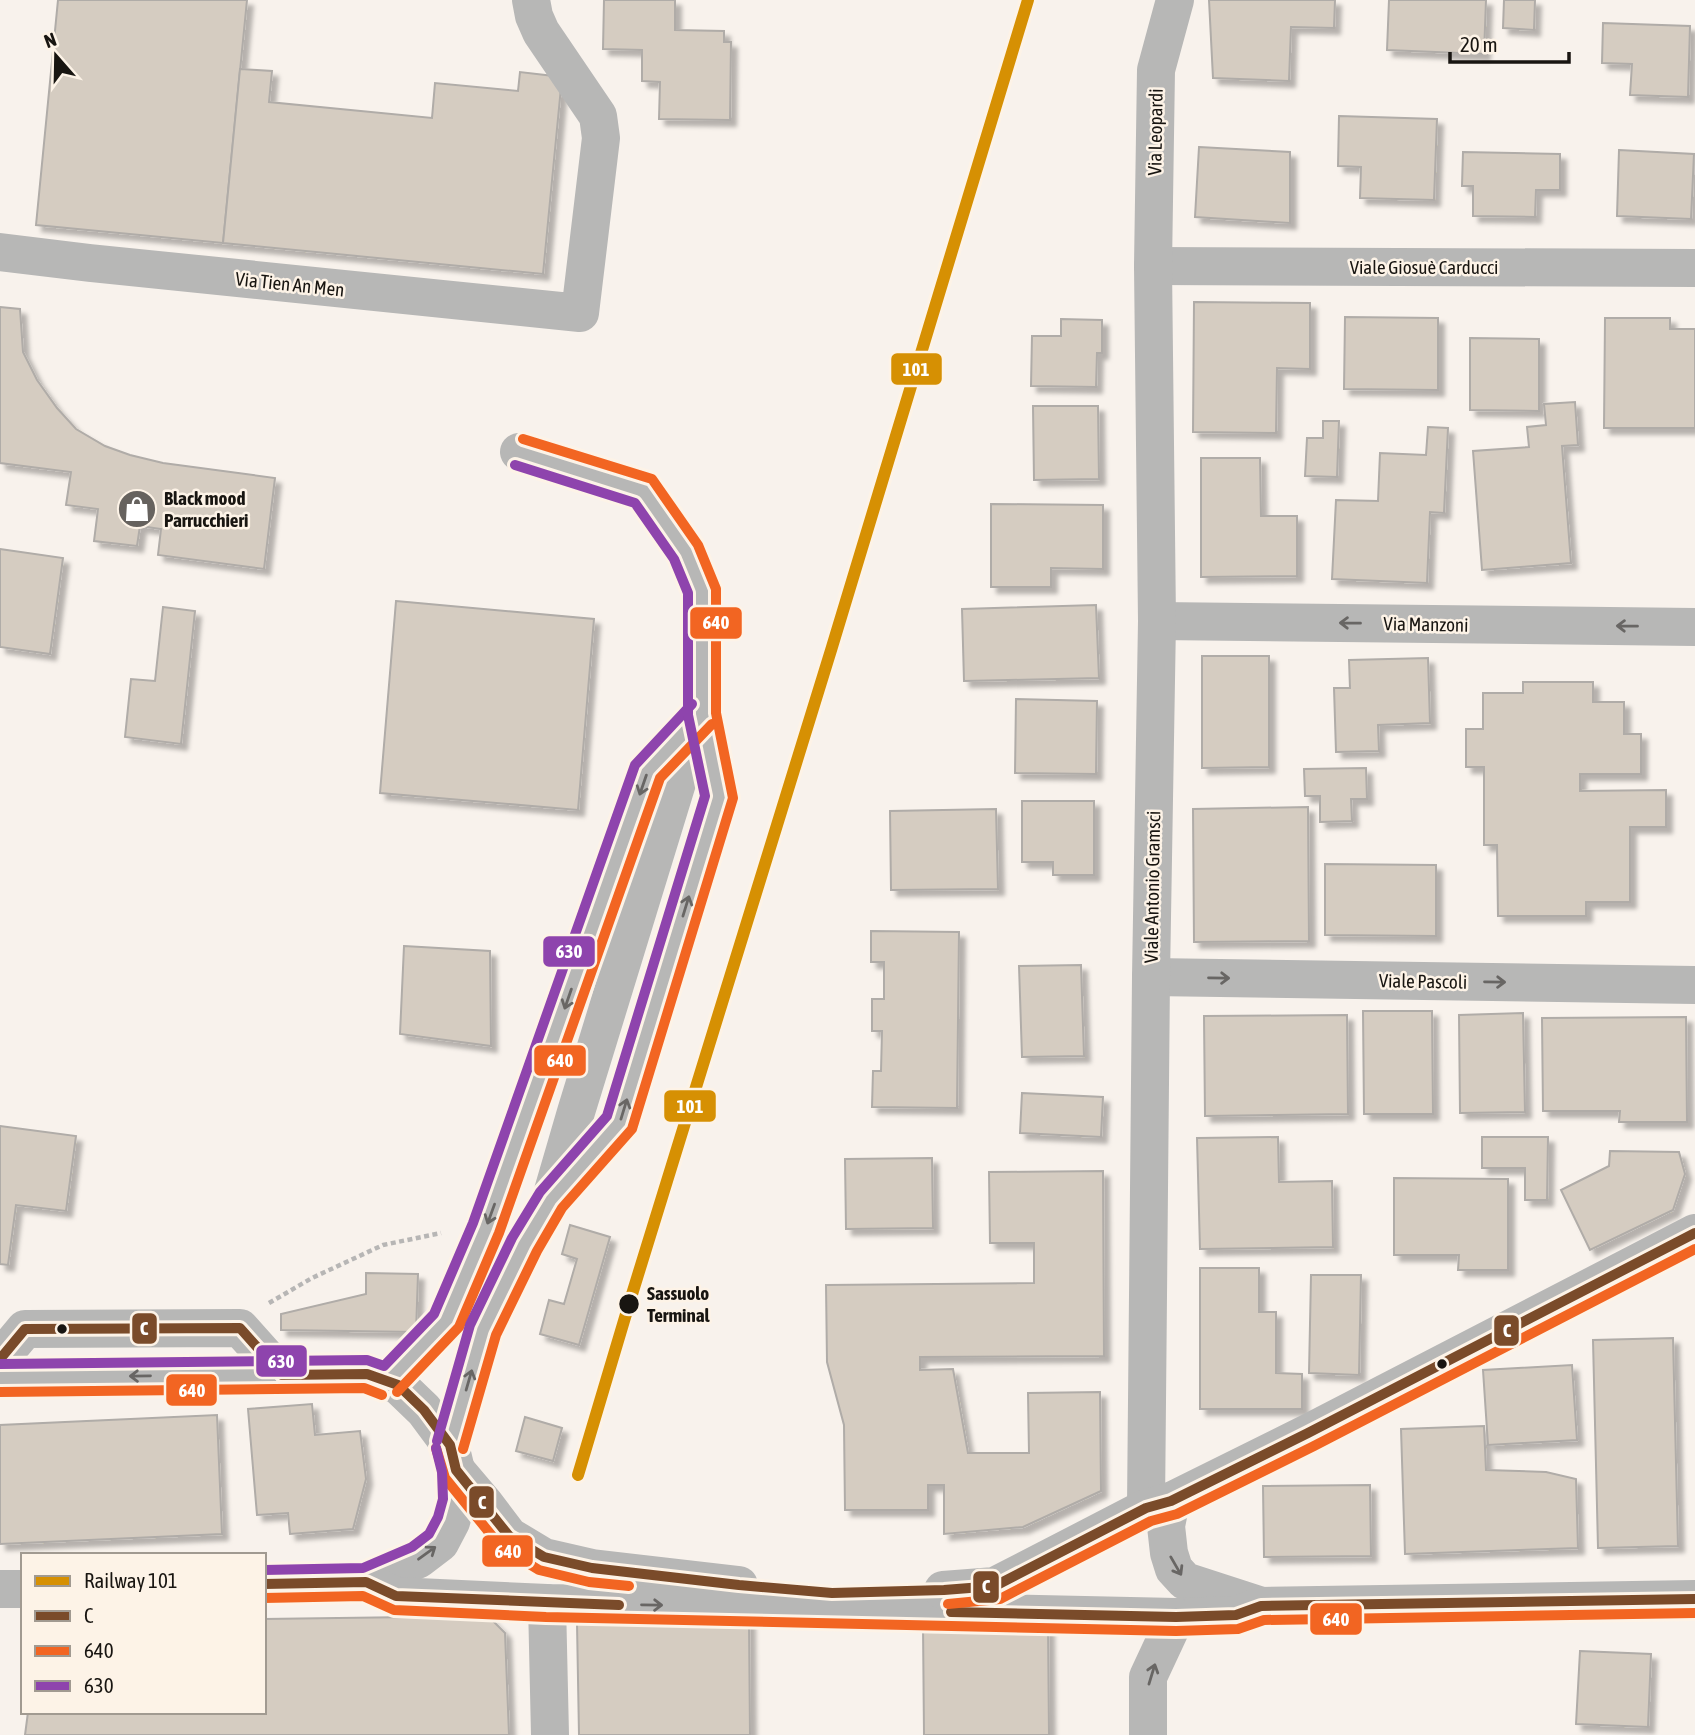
<svg xmlns="http://www.w3.org/2000/svg" width="1695" height="1735" font-family="'Asap Condensed',sans-serif">
<defs>
<filter id="shadow"><feDropShadow dx="6" dy="6" stdDeviation="2" flood-color="#0004"/></filter>
</defs>
<rect width="100%" height="100%" fill="#f8f2ec"/>
<g fill="#d5ccc1" stroke="#b0aca8" stroke-width="2" filter="url(#shadow)">
<path d="M58 0H247L223 243 36 225Z"/>
<path d="M604 0H675V30L724 31V42H731L730 120 659 119 660 82 642 81V50L603 49Z"/>
<path d="M1209 0H1335L1334 28 1291 27 1289 81 1213 78Z"/>
<path d="M1389 0H1486L1484 54 1387 50Z"/>
<path d="M1504 0H1535L1534 30 1503 28Z"/>
<path d="M1603 23 1690 26 1688 97 1630 95 1632 64 1602 63Z"/>
<path d="M240 69 272 71 269 102 432 118 435 83 518 91 520 72 562 77 543 274 223 243Z"/>
<path d="M1339 116 1437 119 1434 200 1360 198 1361 167 1338 166Z"/>
<path d="M1199 147 1290 152V223L1195 217Z"/>
<path d="M1619 150 1694 154 1691 219 1617 216Z"/>
<path d="M1463 152 1560 154V190H1536L1535 217 1473 216V186H1462Z"/>
<path d="M1194 302 1310 303V369L1277 368 1276 433 1193 432Z"/>
<path d="M0 307 20 309 23 352 37 380 57 408 76 429 105 446 130 455 163 463 275 478 264 569 158 555 161 529 140 526 137 546 94 541 98 509 66 505 71 472 0 463Z"/>
<path d="M1345 317 1438 318V390L1344 389Z"/>
<path d="M1605 318H1670V329H1695V428H1604Z"/>
<path d="M1061 319 1102 320V353H1097L1096 387 1031 386 1032 336H1061Z"/>
<path d="M1470 338 1539 339V411L1470 410Z"/>
<path d="M1575 402 1578 445 1562 446 1571 563 1482 570 1473 451 1529 447 1527 427 1546 425 1544 404Z"/>
<path d="M1033 406H1098L1099 479 1034 480Z"/>
<path d="M1323 421H1339L1337 477 1305 476 1307 438H1323Z"/>
<path d="M1428 427 1448 428 1444 513 1430 512 1427 583 1332 579 1336 500 1378 501 1380 453 1426 455Z"/>
<path d="M1201 458H1260L1261 516H1297V576L1201 577Z"/>
<path d="M991 504 1103 505V569L1051 568V587H991Z"/>
<path d="M0 549 63 558 50 654 0 647Z"/>
<path d="M396 601 594 619 578 810 380 793Z"/>
<path d="M1096 605 1099 678 964 681 962 609Z"/>
<path d="M163 607 195 611 181 744 125 737 131 679 155 681Z"/>
<path d="M1202 656H1269V767L1202 768Z"/>
<path d="M1428 658 1430 723 1378 725 1379 751 1336 752 1334 688H1350L1349 660Z"/>
<path d="M1523 682H1593V702H1624V734H1641V774H1580V791L1666 790V827H1630V902H1586V916H1498L1497 845H1484V767H1466V729H1483V693H1523Z"/>
<path d="M1016 699 1097 701 1096 774 1015 773Z"/>
<path d="M1366 768 1367 799H1351L1352 821 1320 822V796H1305L1304 769Z"/>
<path d="M1022 801H1094V875H1053V862H1022Z"/>
<path d="M1308 807 1309 941 1194 942 1193 809Z"/>
<path d="M996 809 998 889 891 890 890 811Z"/>
<path d="M1325 864 1436 865V936L1325 935Z"/>
<path d="M871 931 959 932 957 1108 872 1107 873 1071H881L882 1031H872V999H884V962H871Z"/>
<path d="M404 946 490 951 491 1046 400 1034Z"/>
<path d="M1081 965 1084 1056 1022 1057 1019 966Z"/>
<path d="M1363 1011H1432L1433 1114H1364Z"/>
<path d="M1523 1013 1525 1112 1460 1113 1459 1015Z"/>
<path d="M1347 1015 1348 1114 1205 1116 1204 1016Z"/>
<path d="M1686 1017 1687 1122H1619L1620 1111H1543L1542 1018Z"/>
<path d="M1022 1093 1103 1097 1101 1137 1020 1133Z"/>
<path d="M0 1126 76 1136 66 1211 16 1205 8 1265 0 1264Z"/>
<path d="M1278 1137 1279 1182 1332 1181 1333 1247 1200 1249 1197 1138Z"/>
<path d="M1482 1137H1548L1547 1200H1525V1168H1482Z"/>
<path d="M1610 1151 1679 1152 1685 1174 1673 1210 1590 1250 1561 1190 1609 1166Z"/>
<path d="M932 1158 933 1228 846 1229 845 1159Z"/>
<path d="M1103 1171 1104 1356 920 1357V1370L953 1369 968 1453H1029L1028 1393 1100 1392 1101 1491 1023 1527 944 1534V1485H928V1510H845L844 1425 827 1362 826 1285 1034 1283V1243H990L989 1172Z"/>
<path d="M1394 1178 1508 1179V1270H1458L1459 1255H1394Z"/>
<path d="M570 1225 610 1237 579 1345 540 1334 549 1300 564 1304 577 1259 562 1254Z"/>
<path d="M1200 1268H1259V1312H1276V1373L1302 1374V1409H1200Z"/>
<path d="M366 1273 418 1274 416 1332 281 1330V1314L366 1294Z"/>
<path d="M1311 1275H1361L1359 1375 1309 1373Z"/>
<path d="M1673 1338 1678 1546 1598 1548 1593 1340Z"/>
<path d="M1572 1365 1577 1440 1488 1445 1483 1370Z"/>
<path d="M312 1404 315 1435 360 1431 366 1479 353 1529 290 1534 288 1513 257 1515 248 1409Z"/>
<path d="M217 1415 222 1534 0 1544V1425Z"/>
<path d="M525 1417 562 1428 553 1461 516 1451Z"/>
<path d="M1484 1426 1486 1470 1546 1472 1576 1479 1578 1548 1405 1554 1401 1429Z"/>
<path d="M1370 1485 1371 1556 1264 1557 1263 1486Z"/>
<path d="M488 1616 505 1633 509 1735H25L28 1712H264V1619Z"/>
<path d="M749 1621 750 1735H579L577 1623Z"/>
<path d="M1048 1624 1049 1735H924L923 1625Z"/>
<path d="M1580 1651 1651 1654 1648 1727 1576 1724Z"/>
</g>
<g fill="none" stroke-linecap="round" stroke-linejoin="round">
<path stroke="#b7b6b5" stroke-width="4.5" stroke-dasharray="5 3.5" stroke-linecap="butt" d="M269 1303 312 1278 383 1245 441 1233"/>
<g stroke="#b7b7b6" stroke-width="38">
<path d="M0 252 90 263 580 313 601 138 598 116 541 32 534 16 531 0"/>
<path d="M1153 266 1695 268"/>
<path d="M1157 621 1695 627"/>
<path d="M1151 977 1695 985"/>
<path d="M553 1191 576 1112 677 783 696 730"/>
<path d="M0 1359 25 1329 240 1328 282 1375"/>
<path d="M0 1378 367 1374 398 1385 424 1410 450 1445 456 1470 457 1501 451 1522 440 1543 419 1559 366 1582"/>
<path d="M387 1382 406 1364 446 1322 486 1228 648 771 702 714"/>
<path d="M450 1445 483 1330 525 1244 551 1200 619 1123 719 797 702 714V590L686 552 644 491 519 452"/>
<path d="M456 1470 484 1503 509 1536 544 1557 592 1568 739 1585"/>
<path d="M1171 1501 1166 1526 1169 1553 1174 1569 1185 1581 1259 1605"/>
<path d="M1146 1508 1151 977 1157 621 1153 266 1156 70 1175 0"/>
<path d="M264 1584 366 1582 396 1596 547 1603 1176 1617 1236 1615 1261 1606 1695 1599"/>
<path d="M0 1589H23"/>
<path d="M943 1590 995 1586 1146 1508 1171 1501 1308 1433 1695 1233"/>
<path d="M547 1603 550 1735"/>
<path d="M1148 1735V1677L1176 1617"/>
</g>
<g stroke="#fdf3e7" stroke-width="16">
<g id="bus-1">
<path d="M0 1359 25 1329 240 1328 282 1375"/>
<path d="M282 1375 367 1374 398 1385 424 1410 450 1445 456 1470 509 1536 544 1557 592 1568 739 1585 832 1593 944 1590 995 1586 1146 1508 1171 1501 1308 1433 1695 1233"/>
<path d="M264 1584 366 1582 396 1596 619 1605"/>
<path d="M951 1612 1176 1617 1236 1615 1261 1606 1695 1599"/>
</g>
</g>
<g stroke="#fdf3e7" stroke-width="16">
<g id="bus-2">
<path d="M0 1392 364 1388 382 1395"/>
<path d="M397 1392 459 1327 499 1233 660 778 712 724"/>
<path d="M436 1448 445 1478 501 1547 539 1570 589 1582 629 1586"/>
<path d="M463 1449 496 1335 537 1251 562 1208 632 1129 733 798 716 713V589L698 545 652 479 523 439"/>
<path d="M264 1598 363 1596 394 1610 546 1617 1176 1631 1238 1629 1264 1620 1695 1613"/>
<path d="M948 1604 1000 1599 1151 1521 1177 1514 1314 1446 1695 1249"/>
</g>
</g>
<g stroke="#fdf3e7" stroke-width="16">
<g id="bus-3">
<path d="M0 1364 367 1360 384 1366 434 1314 473 1223 635 765 692 704"/>
<path d="M437 1441 470 1325 512 1238 540 1192 607 1116 705 796 688 715V593L674 559 635 503 515 465"/>
<path d="M264 1570 363 1568 412 1547 429 1534 438 1517 443 1499 442 1472 436 1448"/>
</g>
</g>
<use href="#bus-1" stroke="#7a4b2a" stroke-width="10"/>
<use href="#bus-2" stroke="#f26522" stroke-width="10"/>
<use href="#bus-3" stroke="#8e44ad" stroke-width="10"/>
<g stroke="#fdf3e7" stroke-width="18">
<path id="rail-1" d="M578 1475 629 1304 832 647 1028 0"/>
</g>
<use href="#rail-1" stroke="#d69003" stroke-width="12"/>
</g>
<defs><path id="oneway-shaft" d="M-6 0H5M1.5-3L5.5 0L1.5 3" fill="none" stroke-width="1.6" stroke-linecap="round" stroke-linejoin="round" transform="scale(1.75)"/></defs>
<g stroke="#686664">
<use href="#oneway-shaft" transform="translate(1350 623) rotate(-179)"/>
<use href="#oneway-shaft" transform="translate(1627 626) rotate(-179)"/>
<use href="#oneway-shaft" transform="translate(643 785) rotate(109)"/>
<use href="#oneway-shaft" transform="translate(686 906) rotate(-73)"/>
<use href="#oneway-shaft" transform="translate(1219 978) rotate(1)"/>
<use href="#oneway-shaft" transform="translate(1495 982) rotate(1)"/>
<use href="#oneway-shaft" transform="translate(568 999) rotate(109)"/>
<use href="#oneway-shaft" transform="translate(624 1109) rotate(-73)"/>
<use href="#oneway-shaft" transform="translate(491 1214) rotate(110)"/>
<use href="#oneway-shaft" transform="translate(140 1376) rotate(179)"/>
<use href="#oneway-shaft" transform="translate(469 1380) rotate(-74)"/>
<use href="#oneway-shaft" transform="translate(427 1553) rotate(-36)"/>
<use href="#oneway-shaft" transform="translate(1176 1566) rotate(60)"/>
<use href="#oneway-shaft" transform="translate(652 1605) rotate(1)"/>
<use href="#oneway-shaft" transform="translate(1152 1674) rotate(-73)"/>
</g>
<defs>
<g id="shop-disc" transform="scale(2.0125)"><circle r="9.5" fill="#66625e" stroke="#fdf3e7"/><path d="M-5-2.5h2.3a2.7 3.5 0 0 1 5.4 0H5L5.5 6h-11ZM-1.5-2.5h3a1.5 2.3 0 0 0-3 0Z" fill="#fff"/></g>
</defs>
<g fill-rule="evenodd">
<use href="#shop-disc" x="137" y="509"/>
</g>
<g fill="#181511" stroke="#fdf3e7" stroke-width="2.5">
<circle cx="629" cy="1304" r="11"/>
<circle cx="62" cy="1329" r="6"/>
<circle cx="1442" cy="1364" r="6"/>
</g>
<g text-anchor="middle" dominant-baseline="central" stroke-width="5" stroke-linejoin="round" paint-order="stroke">
<g font-size="19" fill="#181511" stroke="#fdf3e7">
<text transform="translate(1155 132) rotate(-89)">Via Leopardi</text>
<text x="1424" y="267">Viale Giosuè Carducci</text>
<text transform="translate(290 284) rotate(6)">Via Tien An Men</text>
<text transform="translate(1426 624) rotate(1)">Via Manzoni</text>
<text transform="translate(1152 887) rotate(-89)">Viale Antonio Gramsci</text>
<text transform="translate(1423 981) rotate(1)">Viale Pascoli</text>
</g>
<g font-size="19" font-weight="bold" fill="#181511" stroke="#fdf3e7" text-anchor="start">
<text x="164" y="498">Black mood<tspan x="164" dy="22">Parrucchieri</tspan></text>
</g>
<g font-size="19" font-weight="bold" fill="#181511" stroke="#fdf3e7" text-anchor="start">
<text x="647" y="1293">Sassuolo<tspan x="647" dy="22">Terminal</tspan></text>
</g>
</g>
<g stroke="#fdf3e7" stroke-width="2.5">
<rect x="890" y="352" width="53" height="34" rx="7" fill="#d69003"/>
<rect x="689" y="606" width="54" height="34" rx="7" fill="#f26522"/>
<rect x="542" y="935" width="54" height="33" rx="7" fill="#8e44ad"/>
<rect x="533" y="1044" width="54" height="33" rx="7" fill="#f26522"/>
<rect x="663" y="1089" width="54" height="34" rx="7" fill="#d69003"/>
<rect x="131" y="1312" width="27" height="33" rx="7" fill="#7a4b2a"/>
<rect x="1493" y="1314" width="27" height="33" rx="7" fill="#7a4b2a"/>
<rect x="255" y="1344" width="53" height="34" rx="7" fill="#8e44ad"/>
<rect x="165" y="1373" width="53" height="34" rx="7" fill="#f26522"/>
<rect x="468" y="1485" width="27" height="34" rx="7" fill="#7a4b2a"/>
<rect x="481" y="1534" width="53" height="34" rx="7" fill="#f26522"/>
<rect x="972" y="1570" width="28" height="34" rx="7" fill="#7a4b2a"/>
<rect x="1309" y="1602" width="54" height="34" rx="7" fill="#f26522"/>
</g>
<g font-size="19" text-anchor="middle" font-weight="bold" fill="#fff">
<text x="916" y="376">101</text>
<text x="716" y="629">640</text>
<text x="569" y="958">630</text>
<text x="560" y="1067">640</text>
<text x="690" y="1113">101</text>
<text x="144" y="1335">C</text>
<text x="1507" y="1337">C</text>
<text x="281" y="1368">630</text>
<text x="192" y="1397">640</text>
<text x="482" y="1509">C</text>
<text x="508" y="1558">640</text>
<text x="986" y="1593">C</text>
<text x="1336" y="1626">640</text>
</g>
<rect x="21" y="1553" width="245" height="161" fill="#fdf3e7" stroke="#a19a91" stroke-width="2"/>
<rect x="35" y="1576" width="35" height="10" fill="#d69003" stroke="#a19a91" stroke-width="2"/>
<text x="84" y="1588" font-size="21" fill="#181511">Railway 101</text>
<rect x="35" y="1611" width="35" height="10" fill="#7a4b2a" stroke="#a19a91" stroke-width="2"/>
<text x="84" y="1623" font-size="21" fill="#181511">C</text>
<rect x="35" y="1646" width="35" height="10" fill="#f26522" stroke="#a19a91" stroke-width="2"/>
<text x="84" y="1658" font-size="21" fill="#181511">640</text>
<rect x="35" y="1681" width="35" height="10" fill="#8e44ad" stroke="#a19a91" stroke-width="2"/>
<text x="84" y="1693" font-size="21" fill="#181511">630</text>
<g transform="translate(56 56) rotate(340)" stroke="#fdf3e7" stroke-width="5" paint-order="stroke">
<path d="M0-5L12 26L0 18L-12 26Z" fill="#181511"/>
<text y="-10" font-size="19" font-weight="bold" text-anchor="middle" fill="#181511">N</text>
</g>
<path d="M1450 52v10h119v-10" fill="none" stroke="#181511" stroke-width="3.5"/>
<text x="1460" y="52" font-size="21" fill="#181511" stroke="#fdf3e7" stroke-width="5" paint-order="stroke">20 m</text>
</svg>
